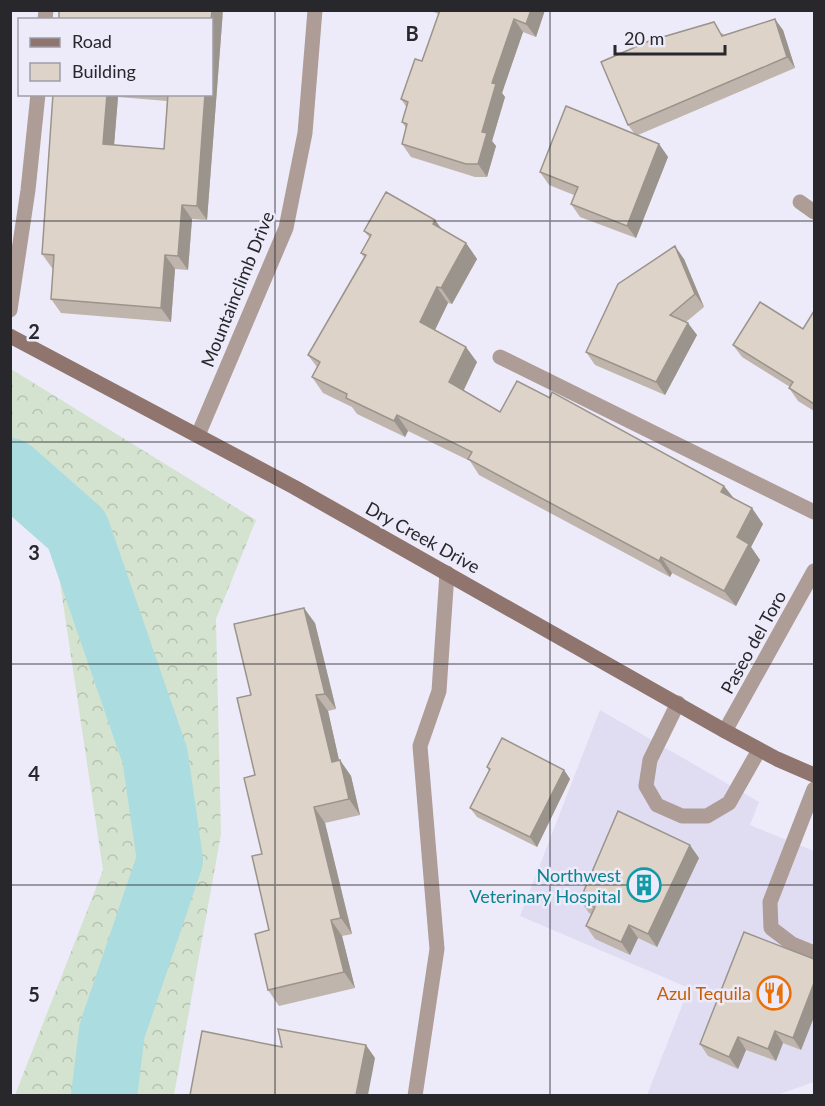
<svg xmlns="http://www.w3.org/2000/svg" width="825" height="1106" font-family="Lato,sans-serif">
<defs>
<pattern id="forest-crowns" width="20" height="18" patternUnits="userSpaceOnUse" patternTransform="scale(1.5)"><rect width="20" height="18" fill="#d4e3cf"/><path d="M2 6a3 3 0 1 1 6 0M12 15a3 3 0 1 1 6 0" fill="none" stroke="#b6c3b2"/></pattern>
</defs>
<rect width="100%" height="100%" fill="#edebf9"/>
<path fill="#e0ddf3" d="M600 710 759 802 750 825 814 851V1082L777 1095H647L689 988 520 916Z"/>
<path fill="url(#forest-crowns)" d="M11 369 256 520 216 619 221 834 174 1095H15L103 870 53 536 11 489Z"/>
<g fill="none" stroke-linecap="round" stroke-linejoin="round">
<path stroke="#abdce0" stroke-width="66" d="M10 471 77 530 155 756 170 860 112 1031 104 1096"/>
<g stroke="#ae9c97" stroke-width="15">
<path d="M45 20 46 10"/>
<path d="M10 310 28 190 38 94"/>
<path d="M500 357 814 512"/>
<path d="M678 703 650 760 646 786 657 805 682 816H707L729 803 759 750"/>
<path d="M814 789 770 902 771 928 792 944 814 953"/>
<path d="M415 1096 437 949 420 746 439 691 447 573"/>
</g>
<g stroke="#ae9c97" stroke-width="15">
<path d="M800 202 814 212"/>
<path d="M198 435 286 228 305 133 315 10"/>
<path d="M725 731 814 571"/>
</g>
<path stroke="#8f756e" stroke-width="15" d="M10 336 294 487 725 731 777 759 814 775"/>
</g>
<g fill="#bfb5ac" fill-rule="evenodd">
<path d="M223 10 207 220 192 219 188 270 175 269 171 322 61 313 51 299 53 268H52L42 254 53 94H212ZM118 97 167 101 164 149 114 145Z"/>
<path d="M428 10H545L536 37 523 32 502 93 505 97 492 141 496 146 487 177H475L411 157 402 144 406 128 402 122 407 108 401 99 422 61 439 14Z"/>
<path d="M783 30 795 68 638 135 659 144 668 157 636 238 580 217 571 204 574 195 549 185 540 172 634 133 628 125 722 33 724 35Z"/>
<path d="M435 220 442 229 466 243 477 259 452 304 448 303 435 330 477 362 463 391 500 412 550 398 724 486 734 499 763 524 751 547 760 560 736 606 672 573 670 577 479 475 470 461 408 431 405 437 357 414 352 407 323 393 312 377 317 367 308 355 364 257 361 253 370 238 364 231Z"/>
<path d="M684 259 704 307 686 322 697 335 665 395 595 365 586 352Z"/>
<path d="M814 311V411L798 401 789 388 790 387 742 357 733 345 803 329Z"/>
<path d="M315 623 336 709 328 711 339 760 351 776 360 815 325 823 352 934 342 936 355 988 279 1006 268 990 269 930 255 775 251 695Z"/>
<path d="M487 767 564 770 570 779 537 847 477 817 470 808 489 771Z"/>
<path d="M699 858 657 947 638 938 630 955 595 939 586 926 591 914 589 913 580 900Z"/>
<path d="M814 959V1017L801 1050 783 1043 776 1061 746 1050 738 1069 708 1056 700 1044Z"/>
</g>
<g fill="#9b948c">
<path d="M212 10H223L207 220 197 206 205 94H212Z"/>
<path d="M531 10H545L536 37 526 24Z"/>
<path d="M514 19 523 32 502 93 505 97 492 141 496 146 487 177 478 164 482 132 492 83Z"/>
<path d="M775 19 783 30 795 68 787 57Z"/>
<path d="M107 94H116L118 97 113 158 103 144Z"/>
<path d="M659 144 668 157 636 238 627 226Z"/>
<path d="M182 205 192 219 188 270 178 256Z"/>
<path d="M435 220 446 236 433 224Z"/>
<path d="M466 243 477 259 452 304 441 288Z"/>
<path d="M675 246 684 259 704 307 695 294Z"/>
<path d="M165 255 175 269 171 322 161 308Z"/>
<path d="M437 287 448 303 431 338 420 322Z"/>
<path d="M688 323 697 335 665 395 656 382Z"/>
<path d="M466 347 477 362 460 398 449 382Z"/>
<path d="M397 415 408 431 405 437 394 421Z"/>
<path d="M724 486 736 501 721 492Z"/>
<path d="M752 508 763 524 751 547 760 560 736 606 724 591 737 537Z"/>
<path d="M661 557 672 573 670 577 659 561Z"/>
<path d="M304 608 315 623 336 709 325 694Z"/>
<path d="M316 695 328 711 343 778 332 762Z"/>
<path d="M340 760 351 776 360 815 349 799Z"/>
<path d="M564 770 570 779 537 847 530 837Z"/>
<path d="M314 807 325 823 352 934 341 918Z"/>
<path d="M690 845 699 858 657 947 648 934Z"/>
<path d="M331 920 342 936 355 988 344 972Z"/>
<path d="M629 925 638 938 630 955 621 942Z"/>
<path d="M814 983V1017L801 1050 793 1038Z"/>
<path d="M775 1031 783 1043 776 1061 768 1049Z"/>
<path d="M738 1037 746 1050 738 1069 729 1057Z"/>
<path d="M366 1045 375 1058 368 1095H356Z"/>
</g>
<g fill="#ded3c8" stroke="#9b948c" stroke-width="1.5">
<path d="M59 10H212L211 20H59Z"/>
<path d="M440 10H531L526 24 514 19 492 83 496 84 482 132 487 133 478 164H466L402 144 407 124 402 122 408 102 401 99 415 59 422 61Z"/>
<path d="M775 19 787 57 628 125 601 62 649 41 714 22 722 36Z"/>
<path d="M53 94H107L103 144 164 149 168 94H205L197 206 182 205 178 256 165 255 161 308 51 299 54 255 42 254Z"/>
<path d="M566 106 659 144 627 226 571 204 578 187 540 172Z"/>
<path d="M386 192 435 220 433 224 466 243 441 288 437 287 420 322 466 347 449 382 500 412 517 381 550 398 552 392 724 486 721 492 752 508 737 537 749 544 724 591 661 557 659 561 468 459 472 452 397 415 394 421 346 398 347 394 312 377 320 362 308 355 366 255 361 253 371 235 364 231Z"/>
<path d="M675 246 695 294 670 315 688 323 656 382 586 352 618 284Z"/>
<path d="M760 302 803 329 814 311V404L789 388 793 382 733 345Z"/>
<path d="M304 608 325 694 316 695 332 762 340 760 349 799 314 807 341 918 331 920 344 972 268 990 255 934 269 930 252 856 262 854 244 778 255 775 237 698 251 695 234 624Z"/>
<path d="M502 738 564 770 530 837 470 808 490 769 487 767Z"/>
<path d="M618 811 690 845 648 934 629 925 621 942 586 926 595 907 580 900Z"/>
<path d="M744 932 814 959V983L793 1038 775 1031 768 1049 738 1037 729 1057 700 1044Z"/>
<path d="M278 1029 366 1045 356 1095H190L202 1031 282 1047Z"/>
</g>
<path fill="none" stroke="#27272c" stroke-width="1.5" stroke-opacity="0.55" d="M275 10V1096M550 10V1096M10 221H814M10 442H814M10 664H814M10 885H814"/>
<defs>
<g id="building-ring" transform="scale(1.725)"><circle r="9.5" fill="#edebf9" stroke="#0f9aa8" stroke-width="1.5"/><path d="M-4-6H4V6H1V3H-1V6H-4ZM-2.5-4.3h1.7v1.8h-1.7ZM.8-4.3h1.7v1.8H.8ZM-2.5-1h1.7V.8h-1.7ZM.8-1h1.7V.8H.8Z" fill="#0f9aa8"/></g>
<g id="restaurant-ring" transform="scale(1.725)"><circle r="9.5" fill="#edebf9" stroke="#e8710a" stroke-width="1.5"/><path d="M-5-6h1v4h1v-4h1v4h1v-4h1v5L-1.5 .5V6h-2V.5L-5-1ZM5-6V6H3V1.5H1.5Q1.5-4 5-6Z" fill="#e8710a"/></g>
</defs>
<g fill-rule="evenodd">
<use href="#building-ring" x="644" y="885"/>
<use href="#restaurant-ring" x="774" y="993"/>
</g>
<g text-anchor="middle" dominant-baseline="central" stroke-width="5" stroke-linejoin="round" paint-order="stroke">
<g font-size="18" fill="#27272c" stroke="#edebf9">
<text transform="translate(237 289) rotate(-68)">Mountainclimb Drive</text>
<text transform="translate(423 537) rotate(29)">Dry Creek Drive</text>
<text transform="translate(753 642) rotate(-61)">Paseo del Toro</text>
</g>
<g font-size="18" fill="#0d838f" stroke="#edebf9" text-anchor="end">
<text x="621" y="875">Northwest<tspan x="621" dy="21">Veterinary Hospital</tspan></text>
</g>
<g font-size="18" fill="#c56008" stroke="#edebf9" text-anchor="end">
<text x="751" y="993">Azul Tequila</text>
</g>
</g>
<g font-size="20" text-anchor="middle" font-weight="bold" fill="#27272c" stroke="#edebf9" stroke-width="5" stroke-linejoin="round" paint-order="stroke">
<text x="412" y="41">B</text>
<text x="34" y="339">2</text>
<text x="34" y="560">3</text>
<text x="34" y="781">4</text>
<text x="34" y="1002">5</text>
</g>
<rect width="825" height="1106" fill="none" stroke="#27272c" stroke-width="24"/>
<rect x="18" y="18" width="195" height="78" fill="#edebf9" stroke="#9e9da7" stroke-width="1.5"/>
<rect x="30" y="38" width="30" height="9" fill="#8f756e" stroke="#9e9da7" stroke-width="1.5"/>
<text x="72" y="48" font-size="18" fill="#27272c">Road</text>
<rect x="30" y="63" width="30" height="18" fill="#ded3c8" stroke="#9e9da7" stroke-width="1.5"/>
<text x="72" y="78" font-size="18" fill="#27272c">Building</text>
<path d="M615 45v9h110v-9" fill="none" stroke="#27272c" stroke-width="3"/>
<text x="624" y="45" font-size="18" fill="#27272c" stroke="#edebf9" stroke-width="4.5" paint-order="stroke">20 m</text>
</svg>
